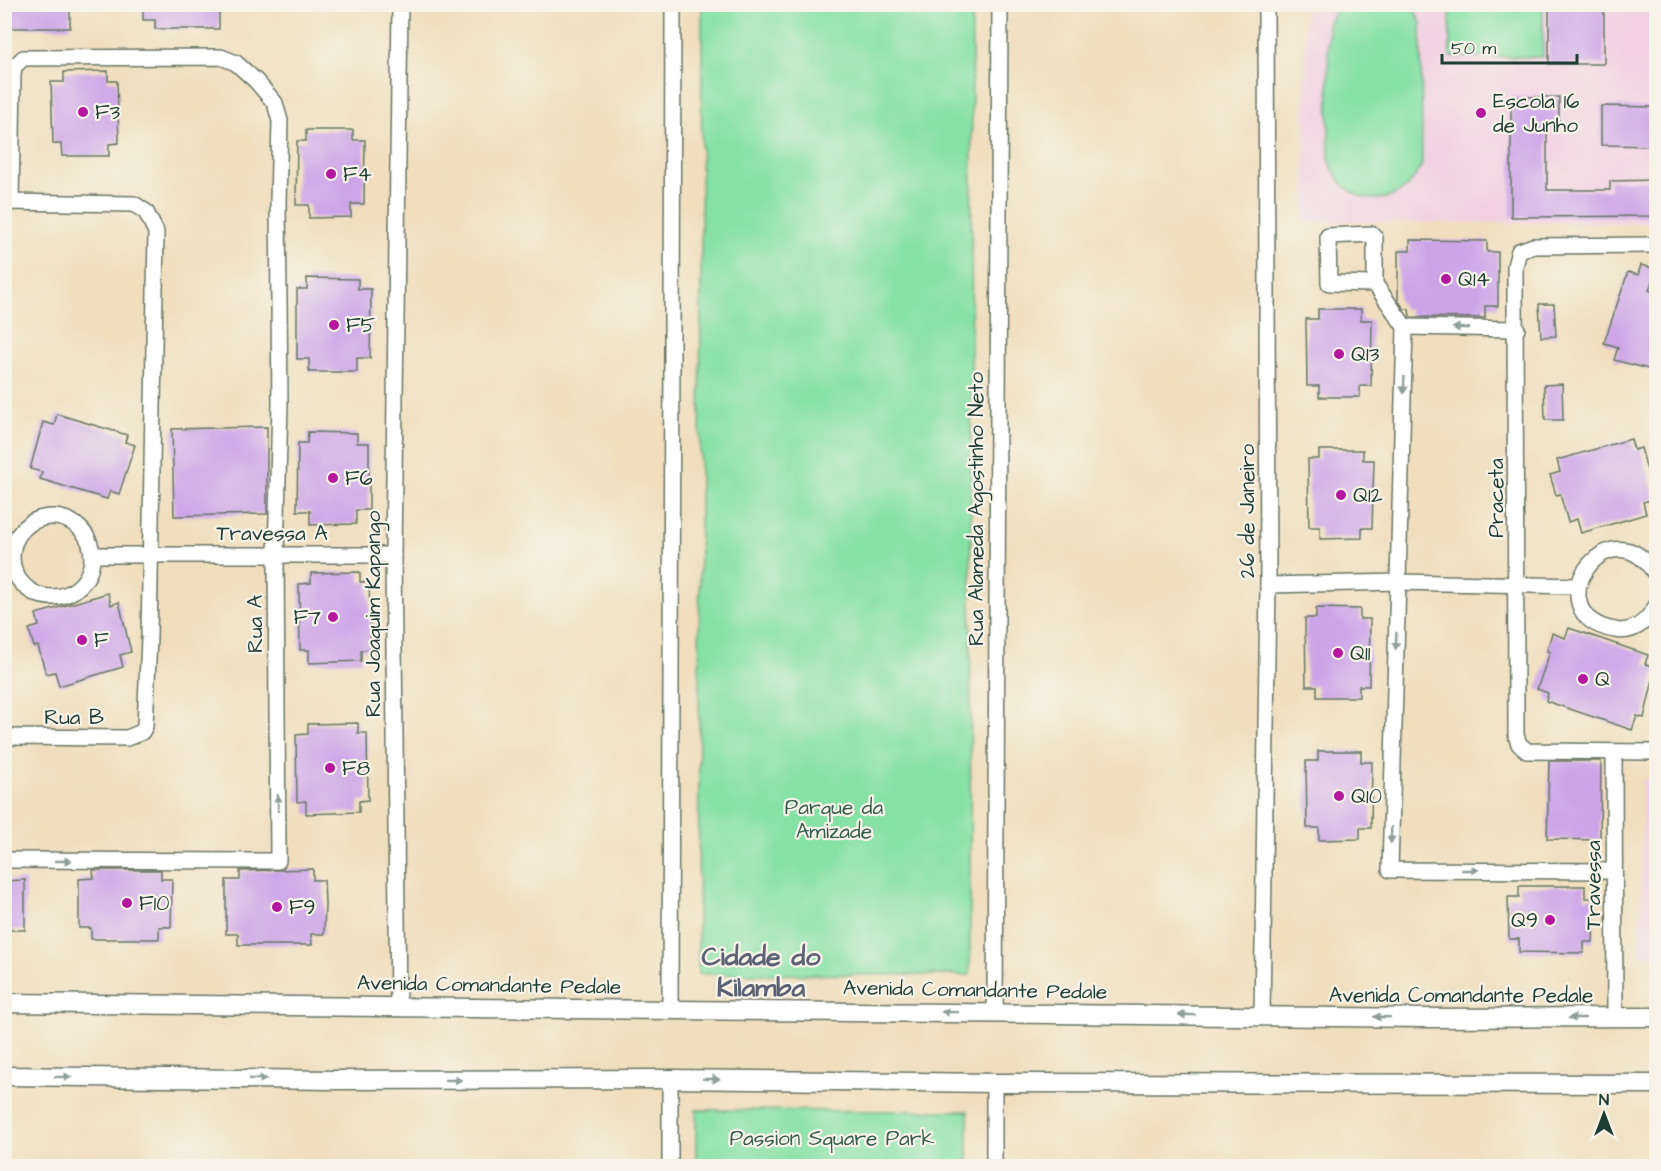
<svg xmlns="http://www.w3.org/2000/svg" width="1661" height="1171" font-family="'Architects Daughter',sans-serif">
<rect width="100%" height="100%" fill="#f7f3e8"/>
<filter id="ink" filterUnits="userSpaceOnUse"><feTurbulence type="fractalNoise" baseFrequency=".0167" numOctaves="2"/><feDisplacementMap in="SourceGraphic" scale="12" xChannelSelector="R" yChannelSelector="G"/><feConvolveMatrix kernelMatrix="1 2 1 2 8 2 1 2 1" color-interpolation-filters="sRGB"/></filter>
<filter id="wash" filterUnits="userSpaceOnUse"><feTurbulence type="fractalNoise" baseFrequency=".008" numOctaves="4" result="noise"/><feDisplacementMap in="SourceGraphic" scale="24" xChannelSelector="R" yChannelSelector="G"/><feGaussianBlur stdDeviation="1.35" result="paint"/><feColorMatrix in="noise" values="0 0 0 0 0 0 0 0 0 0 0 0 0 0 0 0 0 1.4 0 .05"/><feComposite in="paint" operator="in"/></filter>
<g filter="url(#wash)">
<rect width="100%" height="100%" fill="#f0debd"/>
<g fill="#f1d0e2">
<path d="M1305 5H1656V223L1305 222Z"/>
<path d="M1642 779H1656V955H1641Z"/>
</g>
<g fill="#86e1a7" stroke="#528f6e" stroke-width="1.5">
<path d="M1338 4 1412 5 1421 23 1422 164C1401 214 1341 209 1329 157L1328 25Z"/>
<path d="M702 5H972L970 975 698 974Z"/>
<rect x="1450" y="5" width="93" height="52"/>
<path d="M696 1110 968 1111V1166H696Z"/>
</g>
<g id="blocks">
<g fill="#cca5e8">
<path d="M4 4H70V28H7Z"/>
<path d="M143 4H219V29H155V20H143Z"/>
<rect x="1549" y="4" width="55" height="60"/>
<path d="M108 71V81H117L119 143 109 144V156H62L61 144H53L51 82H64V72Z"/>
<path d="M1511 97H1559V125H1547V190H1610V181L1656 180V216L1511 217Z"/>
<path d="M1601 106 1656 107V146L1601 145Z"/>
<path d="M306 130H353V140H365L364 204H351V217L309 218V205H296L297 141H306Z"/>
<path d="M1410 240 1487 241V252H1498V306H1485V318L1410 317 1409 309H1404L1398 300V251H1410Z"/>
<path d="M1641 265 1656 269 1649 290 1656 293V371L1614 360 1618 347 1604 343 1628 272 1638 275Z"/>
<path d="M307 278 358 279V289H371L370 358H357V372H309V359H297V289H307Z"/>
<path d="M1539 304H1554L1556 336 1541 337Z"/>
<path d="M1318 309H1361V320H1372L1371 386H1360V397H1319V386H1307L1306 319H1318Z"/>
<path d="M1562 384 1563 420H1545L1544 385Z"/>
<path d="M57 414 127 435 125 442 135 445 119 494 110 491 107 499 40 479 42 472 30 469 43 422 54 425Z"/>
<path d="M267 427V514L174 516 172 429Z"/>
<path d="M308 432 357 433V443H369V510H356V524L310 525V511H297L298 443H307Z"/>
<path d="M1631 439 1634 450 1641 448 1655 499 1643 502 1646 514 1581 533 1577 519 1568 522 1560 494 1556 495 1550 475 1560 472 1557 460Z"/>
<path d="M1319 450H1363V460H1374L1372 528H1362V538L1320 539V527H1309L1308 459H1319Z"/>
<path d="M360 572V582H369L371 649 361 650V661L309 663V650H300L299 584 311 583V573Z"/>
<path d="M108 593 111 605 119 602 131 652 120 655 123 667 59 686 55 672 46 674 38 646 34 647 29 629 39 626 36 614Z"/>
<path d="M1316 608 1360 609V619H1370L1369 686H1359V697H1317V686H1306L1305 618H1316Z"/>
<path d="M1569 628 1648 655 1645 664 1656 667 1644 718 1637 716 1632 730 1546 701 1548 693 1537 689 1550 652 1547 651 1552 633 1565 638Z"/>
<path d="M358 723V733H367L368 800 359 801V812L306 814V801L297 802 296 735 308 734V724Z"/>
<path d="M1318 751H1361V762H1372L1371 828H1360V839L1319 840V828H1307L1306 761H1318Z"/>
<path d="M1549 761H1601L1600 840 1547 839Z"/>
<path d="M313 869V880H324L325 904 324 934H311L312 945H238V934H226V880H240V871Z"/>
<path d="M93 870H161V879H172L171 927H159V939H91V928H79V879L94 878Z"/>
<path d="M25 880V930H4V881Z"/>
<path d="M1519 886H1585V898H1594V915L1593 942H1584V953L1519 952V939H1509L1508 897H1519Z"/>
</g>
</g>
</g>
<g filter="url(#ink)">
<use href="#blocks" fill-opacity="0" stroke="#687564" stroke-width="1.5"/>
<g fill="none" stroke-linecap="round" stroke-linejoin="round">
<g stroke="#687564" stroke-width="18">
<g id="minor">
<path d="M4 202 134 204 146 212 156 232 149 638 145 726 142 732 127 738 4 737"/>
<path d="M1372 234 1375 238V284L1329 283 1328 236Z"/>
<path d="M1656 245 1533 246 1519 251 1515 266 1516 735 1519 744 1527 751 1656 752"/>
<path d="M1375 284 1405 327 1390 870 1614 871"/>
<path d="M1405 327 1517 329"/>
<circle cx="52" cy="557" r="40"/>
<path d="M92 555H393"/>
<path d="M1656 575C1610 499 1531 615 1615 630 1634 634 1648 620 1656 606"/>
<path d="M1268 585 1398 582 1578 586"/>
<path d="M1614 752 1615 1018"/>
<path d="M4 860 278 861 276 555 280 404 278 202 280 121 275 103 256 81 236 63 221 57 23 58 14 67 13 74 11 202"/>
<path d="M398 1006 393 555 400 4"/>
<path d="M670 1010 673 4"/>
<path d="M995 1013 1000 4"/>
<path d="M1262 1016 1268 585 1266 4"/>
<path d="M994 1083V1166"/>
<path d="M670 1166V1079"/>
</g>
</g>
<g stroke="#687564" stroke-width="21">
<g id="tertiary">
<path d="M4 1003 1426 1018 1656 1017"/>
<path d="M4 1076 335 1080 670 1079 994 1083 1656 1084"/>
</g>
</g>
<use href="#minor" stroke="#fff" stroke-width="15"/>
<use href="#tertiary" stroke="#fff" stroke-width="18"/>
</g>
<defs><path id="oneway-solid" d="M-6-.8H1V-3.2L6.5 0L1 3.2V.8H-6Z" transform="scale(1.5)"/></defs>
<g fill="#8f9e9a">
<use href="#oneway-solid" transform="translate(1461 328) rotate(-179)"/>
<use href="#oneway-solid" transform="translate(1404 385) rotate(92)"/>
<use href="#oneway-solid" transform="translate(1396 641) rotate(92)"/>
<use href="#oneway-solid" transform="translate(278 803) rotate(-91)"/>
<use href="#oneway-solid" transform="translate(1391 835) rotate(92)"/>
<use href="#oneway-solid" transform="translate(63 861)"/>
<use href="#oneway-solid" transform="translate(1470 870)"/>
<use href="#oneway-solid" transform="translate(950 1012) rotate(-179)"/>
<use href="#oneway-solid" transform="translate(1187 1015) rotate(-179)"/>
<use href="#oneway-solid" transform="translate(1382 1017) rotate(-179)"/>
<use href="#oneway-solid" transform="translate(1577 1018) rotate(-180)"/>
<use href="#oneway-solid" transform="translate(63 1077) rotate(1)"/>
<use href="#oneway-solid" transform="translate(258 1079) rotate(1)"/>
<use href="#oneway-solid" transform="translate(711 1079) rotate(1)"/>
<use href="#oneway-solid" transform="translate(453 1080)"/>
</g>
</g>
<g fill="#b5179e" stroke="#f7f3e8" stroke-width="2">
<circle cx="83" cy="112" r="6"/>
<circle cx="1481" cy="113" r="6"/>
<circle cx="331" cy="174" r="6"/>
<circle cx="1446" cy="279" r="6"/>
<circle cx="334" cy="325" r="6"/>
<circle cx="1339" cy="354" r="6"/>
<circle cx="333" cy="478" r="6"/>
<circle cx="1341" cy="495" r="6"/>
<circle cx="333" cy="617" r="6"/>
<circle cx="82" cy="640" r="6"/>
<circle cx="1338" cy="653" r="6"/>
<circle cx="1583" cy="679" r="6"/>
<circle cx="330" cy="768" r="6"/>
<circle cx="1339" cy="796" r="6"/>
<circle cx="127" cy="903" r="6"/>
<circle cx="277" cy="907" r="6"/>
<circle cx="1550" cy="920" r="6"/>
</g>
<g text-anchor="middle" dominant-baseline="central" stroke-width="4.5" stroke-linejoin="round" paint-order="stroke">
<g font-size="21" fill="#1f3d34" stroke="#f7f3e8" text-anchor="start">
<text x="1493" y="101">Escola 16<tspan x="1493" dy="24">de Junho</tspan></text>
<text x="95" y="112">F3</text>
<text x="343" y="174">F4</text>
<text x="1458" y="279">Q14</text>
<text x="346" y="325">F5</text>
<text x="1351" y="354">Q13</text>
<text x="345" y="478">F6</text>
<text x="1353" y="495">Q12</text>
<text x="321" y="617" text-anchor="end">F7</text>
<text x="94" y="640">F</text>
<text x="1350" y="653">Q11</text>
<text x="1595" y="679">Q</text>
<text x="342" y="768">F8</text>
<text x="1351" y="796">Q10</text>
<text x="139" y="903">F10</text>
<text x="289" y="907">F9</text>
<text x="1538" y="920" text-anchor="end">Q9</text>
</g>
<g font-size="21" fill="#1f3d34" stroke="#f7f3e8">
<text transform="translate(1496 498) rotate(-90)">Praceta</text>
<text transform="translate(976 509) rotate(-90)">Rua Alameda Agostinho Neto</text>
<text transform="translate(1247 511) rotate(-90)">26 de Janeiro</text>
<text x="272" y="533">Travessa A</text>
<text transform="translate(373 614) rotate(-90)">Rua Joaquim Kapango</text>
<text transform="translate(255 624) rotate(-90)">Rua A</text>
<text x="74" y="717">Rua B</text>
<text transform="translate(1593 885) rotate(-90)">Travessa</text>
<text transform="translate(489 985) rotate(1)">Avenida Comandante Pedale</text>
<text transform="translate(975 990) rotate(1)">Avenida Comandante Pedale</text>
<text x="1461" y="995">Avenida Comandante Pedale</text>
</g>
<g font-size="21" fill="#345e4b" stroke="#f7f3e8">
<text x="834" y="807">Parque da<tspan x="834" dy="24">Amizade</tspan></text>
<text x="832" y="1138">Passion Square Park</text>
</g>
<g font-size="27" font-weight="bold" fill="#5c6173" stroke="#f7f3e8">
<text x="761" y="957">Cidade do<tspan x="761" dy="31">Kilamba</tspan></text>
</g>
</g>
<rect width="1661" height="1171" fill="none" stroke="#f7f3e8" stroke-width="24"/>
<g transform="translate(1604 1114)" stroke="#f7f3e8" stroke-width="4.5" paint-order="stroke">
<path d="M0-4.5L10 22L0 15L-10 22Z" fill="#1f3d34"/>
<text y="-9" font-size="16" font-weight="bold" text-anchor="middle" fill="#1f3d34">N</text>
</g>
<path d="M1442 54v9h135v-9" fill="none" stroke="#1f3d34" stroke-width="3"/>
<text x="1451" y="54" font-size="18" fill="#1f3d34" stroke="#f7f3e8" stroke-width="4.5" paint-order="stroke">50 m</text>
</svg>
